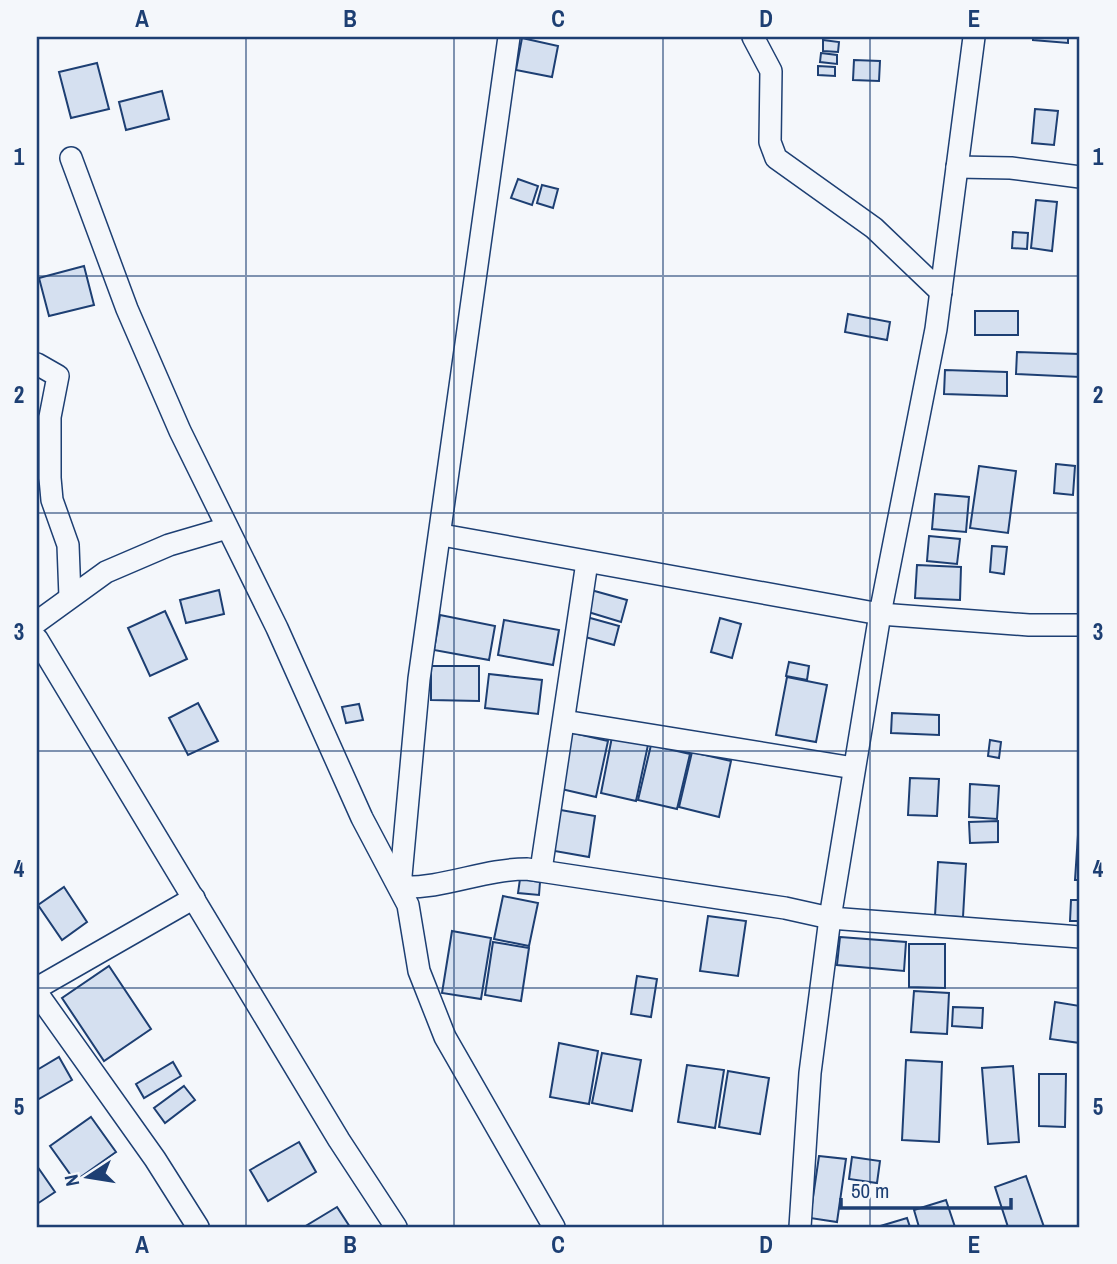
<svg xmlns="http://www.w3.org/2000/svg" width="1117" height="1264" font-family="'Archivo Narrow',sans-serif">
<rect width="100%" height="100%" fill="#f4f7fb"/>
<g fill="#d5e0f0" stroke="#1d3f73" stroke-width="2">
<path d="M1033 37H1068V43L1033 40Z"/>
<path d="M522 38 558 46 552 77 516 70Z"/>
<path d="M823 40 839 42 838 52 823 51Z"/>
<path d="M821 53 837 55V64L820 62Z"/>
<path d="M854 60 880 61 879 81 853 80Z"/>
<path d="M97 63 109 109 71 118 59 72Z"/>
<path d="M818 66 835 67V76L818 75Z"/>
<path d="M162 91 169 119 126 130 119 102Z"/>
<path d="M1035 109 1058 111 1054 145 1032 143Z"/>
<path d="M518 179 538 186 532 205 511 198Z"/>
<path d="M542 185 558 189 553 208 537 203Z"/>
<path d="M1036 200 1057 202 1052 251 1031 248Z"/>
<path d="M1013 232 1028 233 1027 249 1012 248Z"/>
<path d="M84 266 94 305 49 316 39 278Z"/>
<rect x="975" y="311" width="43" height="24"/>
<path d="M848 314 890 322 887 340 845 332Z"/>
<path d="M1017 352 1080 354V377L1016 374Z"/>
<path d="M945 370 1007 372V396L944 394Z"/>
<path d="M1056 464 1075 466 1073 495 1054 493Z"/>
<path d="M979 466 1016 471 1008 533 970 528Z"/>
<path d="M935 494 969 497 966 532 932 529Z"/>
<path d="M929 536 960 539 957 564 927 561Z"/>
<path d="M992 546 1007 547 1004 574 990 572Z"/>
<path d="M917 565 961 567 960 600 915 598Z"/>
<path d="M219 590 224 614 186 623 180 600Z"/>
<path d="M591 590 627 600 621 622 585 611Z"/>
<path d="M165 611 187 659 150 676 128 628Z"/>
<path d="M440 615 495 626 489 660 434 650Z"/>
<path d="M583 616 619 626 614 645 578 635Z"/>
<path d="M720 618 741 624 732 658 711 652Z"/>
<path d="M504 620 559 630 553 665 498 655Z"/>
<path d="M789 662 809 666 807 680 786 676Z"/>
<path d="M431 666H479V701L431 700Z"/>
<path d="M489 674 542 680 538 714 485 708Z"/>
<path d="M787 677 827 685 816 742 776 735Z"/>
<path d="M198 703 218 741 188 755 169 718Z"/>
<path d="M359 704 363 720 346 723 342 707Z"/>
<path d="M892 713 939 715V735L891 733Z"/>
<path d="M569 732 608 741 596 797 557 788Z"/>
<path d="M612 737 648 745 636 801 601 793Z"/>
<path d="M990 740 1001 742 999 758 988 756Z"/>
<path d="M651 745 690 754 677 809 638 800Z"/>
<path d="M692 752 731 761 719 817 679 807Z"/>
<path d="M910 778 939 779 937 816 908 815Z"/>
<path d="M970 784 999 786 997 819 969 817Z"/>
<path d="M555 809 595 816 589 857 549 850Z"/>
<path d="M1079 820H1080V880H1075Z"/>
<path d="M998 821V842L970 843 969 822Z"/>
<path d="M938 862 966 864 963 917 935 916Z"/>
<path d="M520 879 540 882 539 895 518 893Z"/>
<path d="M64 887 87 922 62 940 38 905Z"/>
<path d="M503 896 538 903 529 946 494 939Z"/>
<path d="M1071 900H1080V921H1070Z"/>
<path d="M708 916 746 921 738 976 700 971Z"/>
<path d="M452 931 491 938 481 999 442 993Z"/>
<path d="M840 937 906 942 904 971 837 965Z"/>
<path d="M493 942 529 948 521 1001 485 995Z"/>
<path d="M909 944H945V988L909 987Z"/>
<path d="M109 966 151 1029 104 1061 62 998Z"/>
<path d="M637 976 657 979 651 1017 631 1014Z"/>
<path d="M914 991 949 993 947 1034 911 1032Z"/>
<path d="M1055 1002 1080 1006V1043L1050 1039Z"/>
<path d="M953 1007 983 1008 982 1028 952 1026Z"/>
<path d="M559 1043 598 1051 589 1104 550 1097Z"/>
<path d="M602 1053 641 1060 632 1111 592 1103Z"/>
<path d="M59 1057 72 1080 37 1100V1070Z"/>
<path d="M906 1060 942 1062 939 1142 902 1140Z"/>
<path d="M173 1062 181 1076 144 1098 136 1084Z"/>
<path d="M687 1065 724 1070 715 1128 678 1122Z"/>
<path d="M1013 1066 1019 1142 988 1144 982 1068Z"/>
<path d="M728 1071 769 1078 760 1134 719 1127Z"/>
<path d="M1039 1074H1066L1065 1127 1039 1126Z"/>
<path d="M184 1086 195 1100 165 1123 154 1108Z"/>
<path d="M91 1117 116 1152 75 1181 50 1146Z"/>
<path d="M299 1142 316 1172 268 1201 250 1170Z"/>
<path d="M819 1156 846 1159 837 1222 810 1218Z"/>
<path d="M852 1157 880 1161 877 1183 849 1179Z"/>
<path d="M37 1166 55 1192 37 1204Z"/>
<path d="M1026 1176 1044 1227H1008L995 1187Z"/>
<path d="M946 1200 955 1227H919L914 1210Z"/>
<path d="M337 1207 350 1227H304Z"/>
<path d="M907 1218 910 1227H877Z"/>
</g>
<g fill="none" stroke-linecap="round" stroke-linejoin="round">
<g stroke="#1d3f73" stroke-width="24">
<g id="street">
<path d="M509 37 419 679 400 887C444 889 483 869 527 869L785 908 830 918 1080 937"/>
<path d="M753 37 771 71 770 142 776 158 874 228 941 292"/>
<path d="M71 158 127 309 180 431 277 628 362 818 408 905 419 971 445 1037 554 1227"/>
<path d="M957 167 1011 168 1080 177"/>
<path d="M37 364 58 376 50 417V478L52 500 68 545 70 597"/>
<path d="M442 535 880 614 1029 625H1080"/>
<path d="M37 622 106 572 169 545 227 528"/>
<path d="M37 639 339 1140 396 1227"/>
<path d="M564 721 854 768"/>
<path d="M541 870 587 562"/>
<path d="M37 988 194 898"/>
<path d="M37 993 155 1159 198 1227"/>
<path d="M800 1227 810 1073 830 918 880 614 936 329 974 37"/>
</g>
</g>
<use href="#street" stroke="#f4f7fb" stroke-width="21"/>
</g>
<path fill="none" stroke="#1d3f73" stroke-width="2" stroke-opacity="0.55" d="M246 37V1227M454 37V1227M663 37V1227M870 37V1227M37 276H1080M37 513H1080M37 751H1080M37 988H1080"/>
<rect width="1117" height="1264" fill="none" stroke="#f4f7fb" stroke-width="77"/>
<g transform="translate(88 1177) rotate(258)" stroke="#f4f7fb" stroke-width="5" paint-order="stroke">
<path d="M0-5L12 26L0 18L-12 26Z" fill="#1d3f73"/>
<text y="-10" font-size="19" font-weight="bold" text-anchor="middle" fill="#1d3f73">N</text>
</g>
<path d="M841 1198v10h170v-10" fill="none" stroke="#1d3f73" stroke-width="3.5"/>
<text x="851" y="1198" font-size="21" fill="#1d3f73" stroke="#f4f7fb" stroke-width="5" paint-order="stroke">50 m</text>
<rect x="38" y="38" width="1040" height="1188" fill="none" stroke="#1d3f73" stroke-width="2.5"/>
<g font-size="23" text-anchor="middle" font-weight="bold" fill="#1d3f73">
<text x="142" y="27">A</text>
<text x="350" y="27">B</text>
<text x="558" y="27">C</text>
<text x="766" y="27">D</text>
<text x="974" y="27">E</text>
<text x="19" y="165">1</text>
<text x="1098" y="165">1</text>
<text x="19" y="403">2</text>
<text x="1098" y="403">2</text>
<text x="19" y="640">3</text>
<text x="1098" y="640">3</text>
<text x="19" y="877">4</text>
<text x="1098" y="877">4</text>
<text x="19" y="1115">5</text>
<text x="1098" y="1115">5</text>
<text x="142" y="1253">A</text>
<text x="350" y="1253">B</text>
<text x="558" y="1253">C</text>
<text x="766" y="1253">D</text>
<text x="974" y="1253">E</text>
</g>
</svg>
